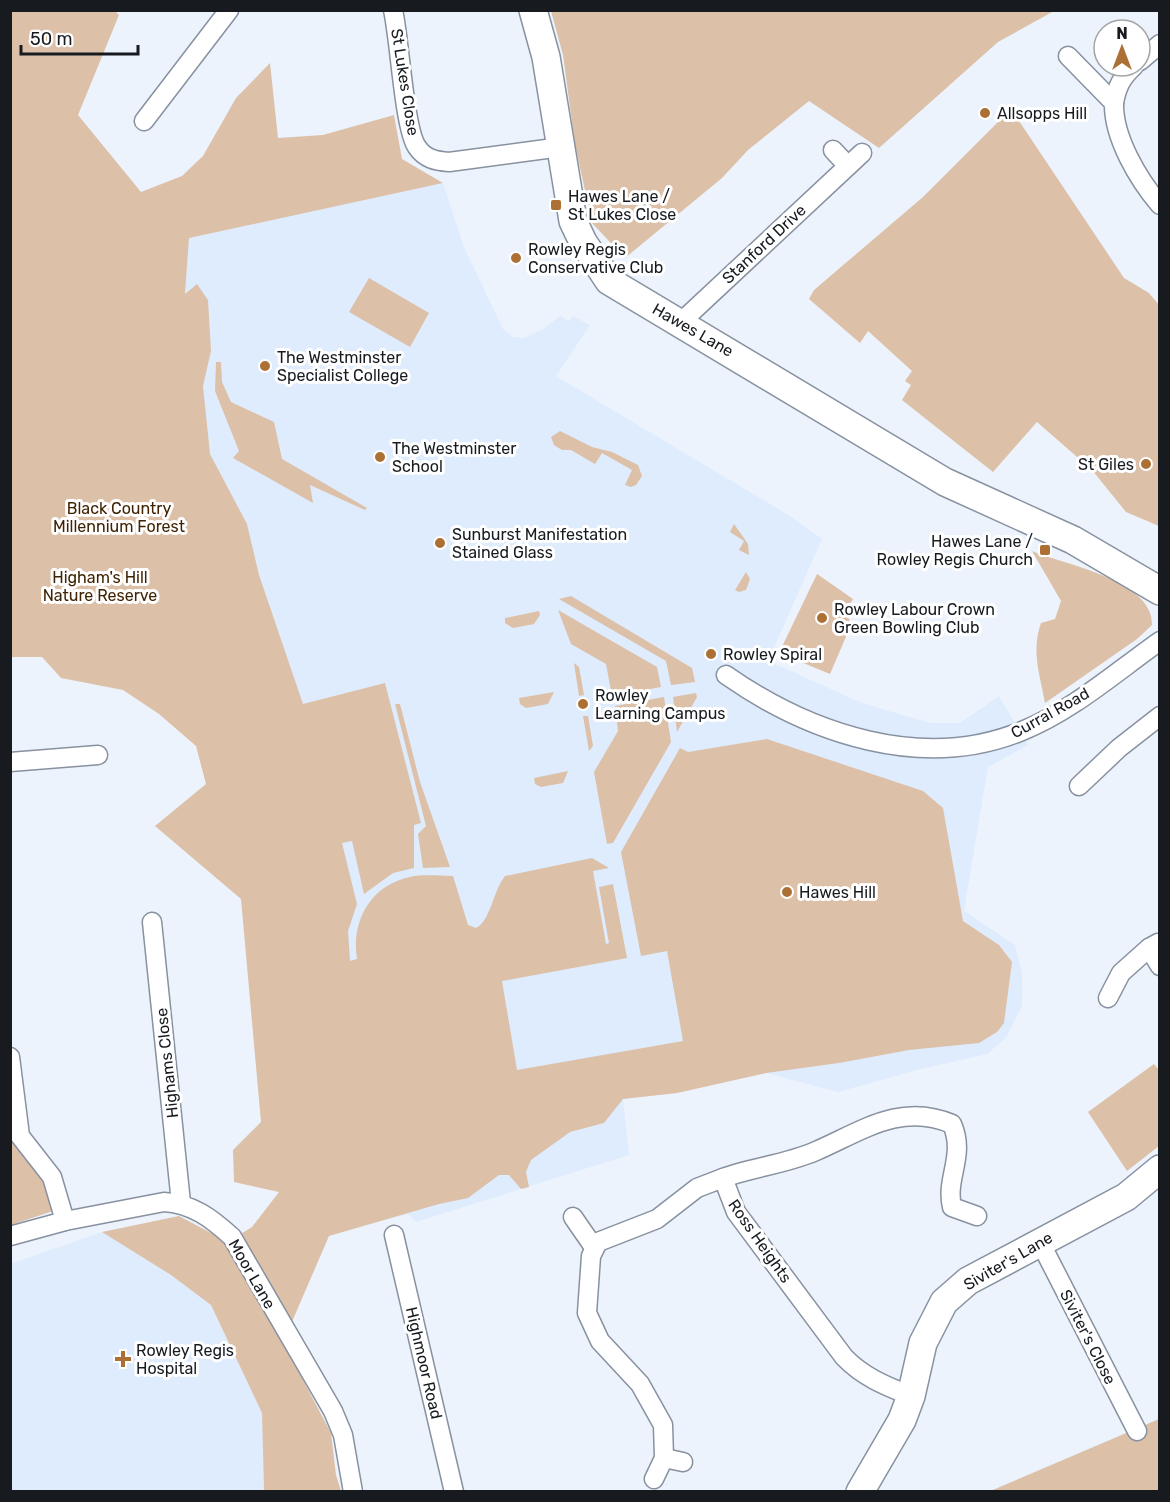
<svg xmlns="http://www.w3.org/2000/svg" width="1170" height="1502" font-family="Rubik,sans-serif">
<rect width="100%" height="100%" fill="#ecf3fc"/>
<g fill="#dfecfe">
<path d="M443 183 464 247 503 329 513 337 524 338 543 329 560 316 569 321 573 316 590 325 556 376 790 516 822 539 768 661 862 703 930 723H960L999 696 1028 745 988 767 964 911 1015 945 1022 973V1006L1006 1038 987 1054 917 1070 838 1092 766 1073 677 1093 623 1099 629 1155 416 1222 408 1214 370 1224 173 464 189 237Z"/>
<path d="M102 1232 171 1275 211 1304 262 1413 264 1491H11L10 1264Z"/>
</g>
<g fill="#dcc0a8">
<path d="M114 10 119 15 78 115 141 192 182 176 203 156 236 98 270 63 278 138 323 135 394 115 402 159 443 183 189 238 185 294 197 284 208 300 211 351 203 386 210 454 247 524 259 575 303 704 385 683 421 823 414 825V868L393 873 364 894 352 841 342 843 357 904 348 931 350 961 357 959C351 922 370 885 410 877 423 874 439 876 453 876L468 925 476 928C490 922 494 889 505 876L592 858 609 868 593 871 606 944 609 943 599 887 613 884 627 958 502 981 517 1070 683 1041 667 951 641 956 621 852 680 748 688 752 767 739 923 791 943 808 963 921 999 945 1012 962 1004 1023 997 1032 979 1043 909 1050 839 1063 766 1073 677 1093 623 1099 604 1123 570 1132 531 1160 526 1172 529 1187 521 1189 509 1175H499L468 1198 439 1204 329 1236 291 1324 286 1348 331 1433 336 1475 341 1491H264L262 1413 211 1305 171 1275 102 1232 179 1216 228 1242 252 1227 279 1192 234 1182 233 1150 261 1122 241 899 155 826 206 784 196 746 159 714 123 690 61 678 42 657H11L10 11Z"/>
<path d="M551 11V10L1054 11 998 42 879 148 809 101 748 150 722 178 625 258 592 223 575 144 563 55Z"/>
<path d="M1011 109 1124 278 1149 293 1159 305V526L1126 512 1092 470 1037 422 993 472 902 400 911 385 905 381 912 371 868 331 860 343 809 299 814 290 923 197Z"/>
<path d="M369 278 429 313 410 347 349 312Z"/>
<path d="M216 362H221L222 382 231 402 274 422 282 459 367 508 365 510 310 485 313 503 233 458 239 451 215 391Z"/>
<path d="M560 431 592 447 612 452 638 465 642 476 636 485 631 487 625 485 632 470 602 453 595 464 571 450H562L554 445 551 437Z"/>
<path d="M734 524 748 544 749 555 739 550 744 541 730 532Z"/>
<path d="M1032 551C1062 564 1154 580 1152 625L1137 639 1045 703C1040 674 1031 652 1041 623L1055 619 1061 601Z"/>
<path d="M746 572 750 579 746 590 739 592 735 590Z"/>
<path d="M817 574 853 599 846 611 851 625 830 674 779 653Z"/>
<path d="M571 596 692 668 695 682 671 685 666 661 559 599Z"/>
<path d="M558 610 657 667 661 687 612 696 606 664 571 644Z"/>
<path d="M539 611 540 615 534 624 513 628 505 623V618Z"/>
<path d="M574 663 579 667 584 695 579 696Z"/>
<path d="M554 692 548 704 526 708 520 704 519 698Z"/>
<path d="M696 693 697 697 677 732 673 697Z"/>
<path d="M664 697 671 742 613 843 607 844 594 772 618 731 615 706Z"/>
<path d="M395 704H400L420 782 450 867 423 868 418 834 426 826Z"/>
<path d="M583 716H588L593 746 589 751Z"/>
<path d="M568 771 563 783 541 787 535 784 534 778Z"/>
<path d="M1154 1064 1159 1070V1146L1127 1171 1088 1112Z"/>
<path d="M10 1127 53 1199V1211L11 1225Z"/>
<path d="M1159 1419V1491L988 1492Z"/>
</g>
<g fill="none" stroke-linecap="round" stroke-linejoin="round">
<g stroke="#8791a0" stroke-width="21">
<g id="street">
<path d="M393 10C400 41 404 128 417 147 425 159 436 161 449 162L561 147"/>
<path d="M1068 56 1114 103C1113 137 1138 179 1160 205"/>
<path d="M1140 61 1160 44"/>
<path d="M1114 103C1117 86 1122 77 1134 66"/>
<path d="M144 121 229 10"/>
<path d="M833 150 848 166"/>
<path d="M680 323 862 153"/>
<path d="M726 675C810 734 923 772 1022 731 1072 711 1116 672 1160 641"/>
<path d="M10 762 98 755"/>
<path d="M1079 786 1119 748 1160 716"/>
<path d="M152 922 181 1203"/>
<path d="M1158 943 1149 948 1160 966"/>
<path d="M1108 998 1121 973 1149 948"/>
<path d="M10 1057 20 1136 52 1177 65 1221"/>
<path d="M723 1178C753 1167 787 1164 816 1151 862 1131 901 1102 952 1124 966 1156 945 1178 952 1207L977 1216"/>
<path d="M573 1217 593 1246"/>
<path d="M394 1235 454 1492"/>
<path d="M10 1236 65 1221 164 1202C193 1204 211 1218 232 1237L333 1411 343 1435 353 1492"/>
<path d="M1040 1242 1137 1431"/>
<path d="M664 1458 683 1462"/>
<path d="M654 1479 664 1458 663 1425 640 1384 600 1341 587 1313 591 1256 598 1242 657 1219 697 1188 723 1178 736 1212 844 1357C863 1377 886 1386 911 1396"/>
</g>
</g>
<g stroke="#8791a0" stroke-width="30">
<g id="secondary">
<path d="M533 10 546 57 573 221 583 242 609 281 945 482 1073 540 1160 591"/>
<path d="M860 1492 902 1420 911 1396 923 1343 944 1302 968 1281 1126 1197 1160 1169"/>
</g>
</g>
<use href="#street" stroke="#fff" stroke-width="18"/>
<use href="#secondary" stroke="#fff" stroke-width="27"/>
</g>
<g fill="#ad7034" stroke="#fff" stroke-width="2">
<circle cx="985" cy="113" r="6"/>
<rect x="550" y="199" width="12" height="12" rx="3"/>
<circle cx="516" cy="258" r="6"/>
<circle cx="265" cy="366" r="6"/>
<circle cx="380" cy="457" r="6"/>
<circle cx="1146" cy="464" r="6"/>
<circle cx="440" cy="543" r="6"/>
<rect x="1039" y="544" width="12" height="12" rx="3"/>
<circle cx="822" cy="618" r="6"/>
<circle cx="711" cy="654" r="6"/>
<circle cx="583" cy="704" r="6"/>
<circle cx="787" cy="892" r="6"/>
<path d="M120 1350h6v6h6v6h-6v6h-6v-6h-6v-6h6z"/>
</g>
<g text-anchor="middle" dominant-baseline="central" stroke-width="6" stroke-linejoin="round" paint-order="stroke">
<g font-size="16" fill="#171b20" stroke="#fff">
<text transform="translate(405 82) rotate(81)">St Lukes Close</text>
<text transform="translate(764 244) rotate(-43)">Stanford Drive</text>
<text transform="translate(693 330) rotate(30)">Hawes Lane</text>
<text transform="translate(1050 713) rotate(-29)">Curral Road</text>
<text transform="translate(167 1063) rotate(-96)">Highams Close</text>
<text transform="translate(760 1241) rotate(55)">Ross Heights</text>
<text transform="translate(1008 1261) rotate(-30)">Siviter's Lane</text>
<text transform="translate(252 1274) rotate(60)">Moor Lane</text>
<text transform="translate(1088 1337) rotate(63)">Siviter's Close</text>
<text transform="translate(424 1363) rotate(77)">Highmoor Road</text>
</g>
<g font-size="16" fill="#171b20" stroke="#fff" text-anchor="start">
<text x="997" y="113">Allsopps Hill</text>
<text x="568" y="196">Hawes Lane /<tspan x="568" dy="18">St Lukes Close</tspan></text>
<text x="528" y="249">Rowley Regis<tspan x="528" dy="18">Conservative Club</tspan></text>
<text x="277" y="357">The Westminster<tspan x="277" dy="18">Specialist College</tspan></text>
<text x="392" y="448">The Westminster<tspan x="392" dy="18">School</tspan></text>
<text x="1134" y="464" text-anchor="end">St Giles</text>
<text x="452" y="534">Sunburst Manifestation<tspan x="452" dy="18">Stained Glass</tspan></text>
<text x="1033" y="541" text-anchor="end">Hawes Lane /<tspan x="1033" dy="18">Rowley Regis Church</tspan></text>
<text x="834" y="609">Rowley Labour Crown<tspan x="834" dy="18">Green Bowling Club</tspan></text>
<text x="723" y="654">Rowley Spiral</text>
<text x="595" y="695">Rowley<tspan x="595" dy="18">Learning Campus</tspan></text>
<text x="799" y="892">Hawes Hill</text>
<text x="136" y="1350">Rowley Regis<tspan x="136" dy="18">Hospital</tspan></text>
</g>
<g font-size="16" fill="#402303" stroke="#fff">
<text x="119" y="508">Black Country<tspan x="119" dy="18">Millennium Forest</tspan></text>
<text x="100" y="577">Higham's Hill<tspan x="100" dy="18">Nature Reserve</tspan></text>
</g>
</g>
<rect width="1170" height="1502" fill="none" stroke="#171b20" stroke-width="24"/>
<g transform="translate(1122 48)"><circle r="28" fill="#ffffff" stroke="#a2a4a6" stroke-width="1.5"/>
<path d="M0-4.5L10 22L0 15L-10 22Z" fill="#ad7034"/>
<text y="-9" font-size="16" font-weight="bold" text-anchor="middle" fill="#171b20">N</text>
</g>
<path d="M21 45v9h117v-9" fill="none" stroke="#171b20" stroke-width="3"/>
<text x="30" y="45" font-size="18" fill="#171b20" stroke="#ffffff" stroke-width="4.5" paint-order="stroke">50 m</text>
</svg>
